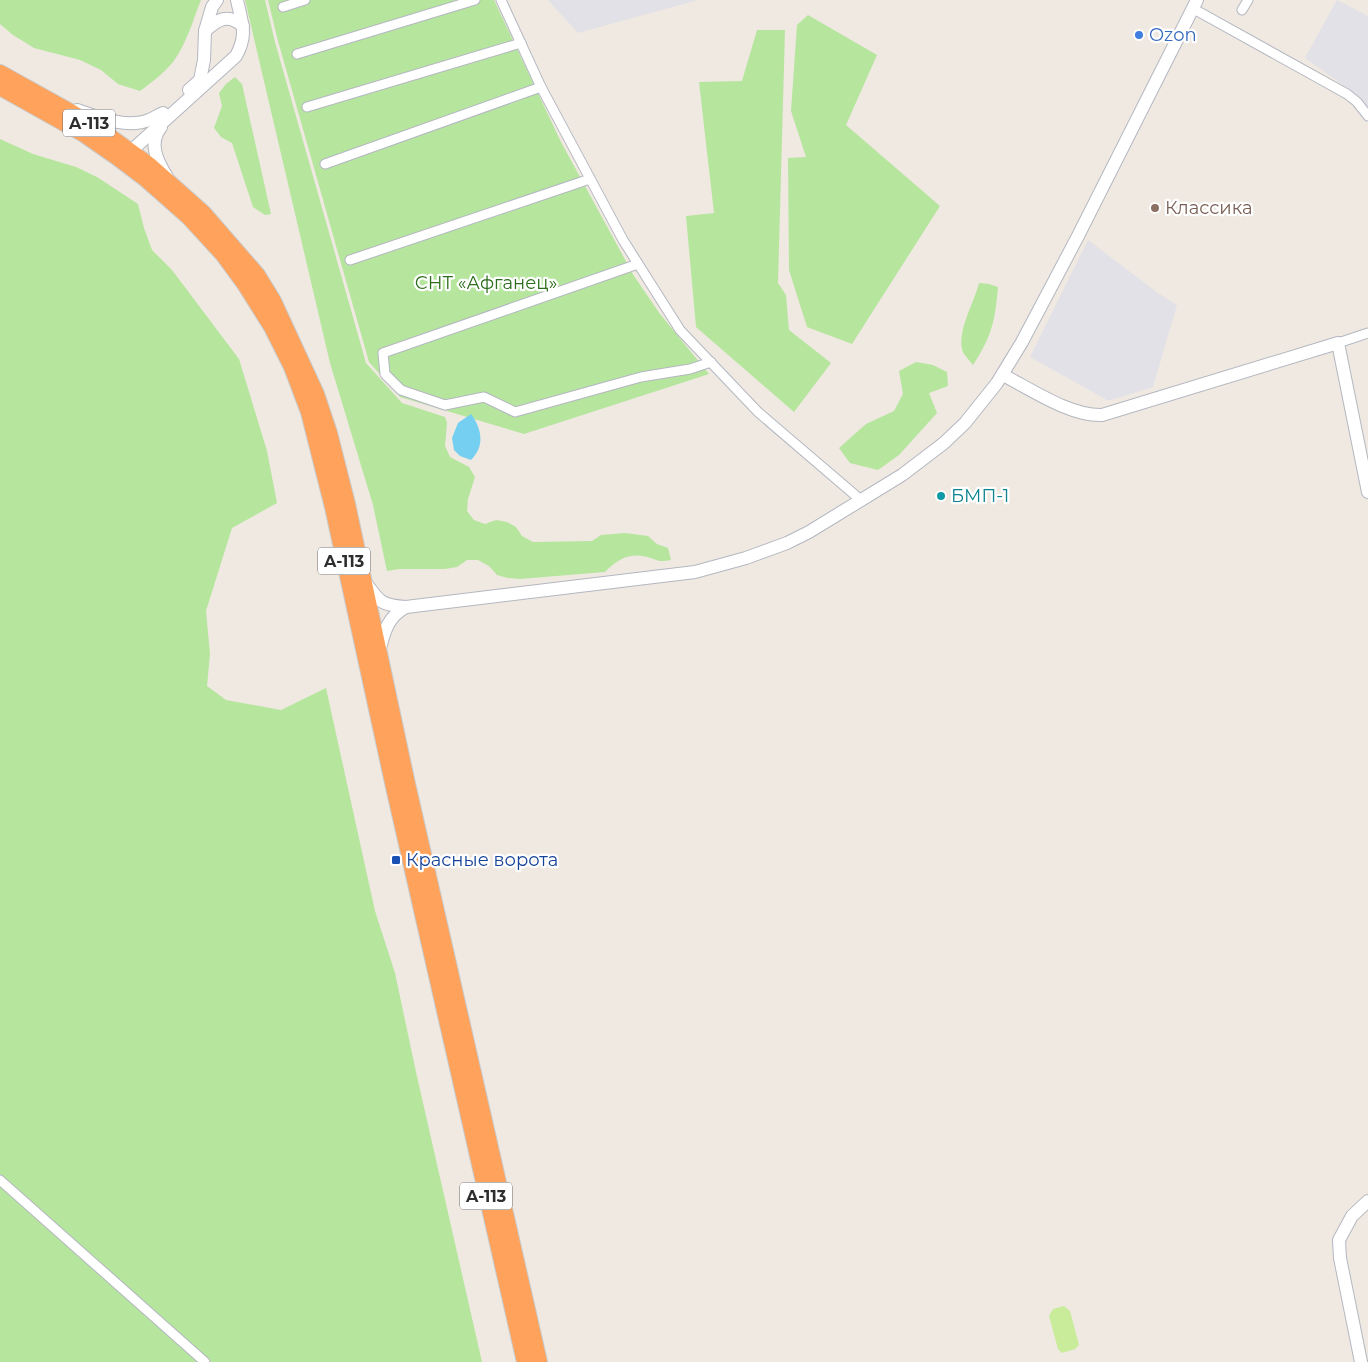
<svg xmlns="http://www.w3.org/2000/svg" width="1368" height="1362" font-family="Montserrat,sans-serif">
<rect width="100%" height="100%" fill="#efe9e1"/>
<g fill="#e3e1e8">
<path d="M548 0H698L578 33Z"/>
<path d="M1337 0 1368 16V107L1360 97 1305 58Z"/>
<path d="M1088 240 1158 293 1177 305 1153 387 1111 400H1107L1030 357Z"/>
</g>
<g fill="#b6e59e">
<path d="M0 0H201C193 20 186 45 173 62 163 74 152 82 140 91L118 84 101 70 80 60 34 48 13 35 0 24Z"/>
<path d="M245 0H265L275 42 366 363 402 403 445 417 447 423 445 446 450 457 469 467 475 477 468 499 467 511 474 520 485 524 496 520 507 522 516 527 522 536 533 542 592 541 601 535 625 533 648 536 657 544 668 548 671 560C658 562 660 561 648 557 630 552 617 559 605 572L520 579 508 578 497 575 489 566 478 560H467L457 567 445 569H399L387 571 373 505 330 363Z"/>
<path d="M268 0H494L561 142 634 276 660 314 709 374 524 434 400 397 369 362 278 41Z"/>
<path d="M808 15 877 55 846 125 940 206 852 344 807 327 789 270 788 158 806 157 791 111 797 25Z"/>
<path d="M757 30H785L778 283 786 295 789 330 831 363 794 412 696 327 686 216 714 213 699 82 742 81Z"/>
<path d="M235 77 242 84 271 214 265 215 253 207 232 143 221 137 214 128 222 106 219 93 226 84Z"/>
<path d="M0 139 33 154 76 167 97 177 138 204 144 228 152 250 172 270 239 359 267 451 277 503 232 528 206 611 210 654 207 686 226 700 281 710 326 688 375 911 395 973 416 1072 482 1362H0Z"/>
<path d="M979 283 989 284 998 287C995 321 992 336 973 365 969 360 963 354 962 349 958 329 974 303 979 283Z"/>
<path d="M916 362 933 365 947 372 948 386 929 393 937 413 899 455 878 470 850 463 839 448 866 424 894 411 903 394 899 371Z"/>
</g>
<path fill="#c9ec9a" d="M1064 1306 1070 1311 1079 1345 1075 1349 1062 1353 1058 1349 1049 1316 1053 1309Z"/>
<path fill="#75cff0" d="M471 414C482 429 485 446 471 460L460 456 454 450 452 438 458 423Z"/>
<g fill="none" stroke-linecap="round" stroke-linejoin="round">
<g stroke="#b4b7c1" stroke-width="11">
<g id="street">
<path d="M501 0 541 87 623 240 680 330 758 412 862 501"/>
<path d="M283 7 305 0"/>
<path d="M1192 8 1347 94 1357 102 1368 116"/>
<path d="M1242 10 1248 0"/>
<path d="M297 54 475 0"/>
<path d="M307 107 521 43"/>
<path d="M325 164 541 87"/>
<path d="M350 260 590 179"/>
<path d="M638 264 383 353 385 374 401 390 445 405 484 397 515 412 641 377 690 369 711 362"/>
<path d="M1338 343 1368 333"/>
<path d="M0 1180 205 1362"/>
</g>
</g>
<g stroke="#b4b7c1" stroke-width="14">
<g id="secondary">
<path d="M205 31C218 19 228 13 243 26"/>
<path d="M189 90 200 80 204 60 205 31 212 7 217 0"/>
<path d="M77 110C98 117 127 129 149 120 154 118 158 115 163 113"/>
<path d="M161 127C148 143 157 161 167 177"/>
<path d="M122 155 131 151 236 56C248 34 242 24 237 0"/>
<path d="M1003 375C1032 390 1070 416 1102 415L1338 343 1368 492"/>
<path d="M365 582C380 602 380 605 406 607L695 572 746 558 787 543 809 532 902 475 944 443 965 423 997 383 1022 342 1078 236 1197 0"/>
<path d="M379 652C384 633 387 617 406 607"/>
<path d="M1361 1362 1340 1258 1339 1240 1352 1216 1368 1201"/>
</g>
</g>
<g stroke="#c9c9c9" stroke-width="18">
<g id="highway">
<path d="M0 73 92 124 149 165 203 213 257 275 273 301 316 394 329 433 347 504 407 784 539 1362"/>
<path d="M0 87 84 134 117 157 146 179 189 217 223 254 245 284 272 327 292 367 309 412 333 507 394 787 525 1362"/>
</g>
</g>
<use href="#street" stroke="#fff" stroke-width="9"/>
<use href="#secondary" stroke="#fff" stroke-width="12"/>
<use href="#highway" stroke="#ffa35c" stroke-width="16"/>
</g>
<circle fill="#3f7fe0" stroke="#fff" stroke-width="2" cx="1139" cy="35" r="5"/>
<circle fill="#8d6e63" stroke="#fff" stroke-width="2" cx="1155" cy="208" r="5"/>
<circle fill="#0f9aa8" stroke="#fff" stroke-width="2" cx="941" cy="496" r="5"/>
<rect fill="#1a4fb4" stroke="#fff" stroke-width="2" x="391" y="855" width="10" height="10" rx="2.5"/>
<g text-anchor="middle" dominant-baseline="central" stroke-width="4.5" stroke-linejoin="round" paint-order="stroke">
<g fill="#fff" stroke="#6d6d6d" stroke-width="1">
<rect x="63" y="109.5" width="52" height="27" rx="4"/>
<rect x="318" y="547.5" width="52" height="27" rx="4"/>
<rect x="460" y="1182.5" width="52" height="27" rx="4"/>
</g>
<g font-size="16" font-weight="bold" fill="#2e2e2e">
<text x="89" y="123">А-113</text>
<text x="344" y="561">А-113</text>
<text x="486" y="1196">А-113</text>
</g>
<g font-size="18" fill="#366cbe" stroke="#fff" text-anchor="start">
<text x="1149" y="35">Ozon</text>
</g>
<g font-size="18" fill="#785e54" stroke="#fff" text-anchor="start">
<text x="1165" y="208">Классика</text>
</g>
<g font-size="18" fill="#2c6e1b" stroke="#fff">
<text x="486" y="283">СНТ «Афганец»</text>
</g>
<g font-size="18" fill="#0d838f" stroke="#fff" text-anchor="start">
<text x="951" y="496">БМП-1</text>
</g>
<g font-size="18" fill="#164399" stroke="#fff" text-anchor="start">
<text x="406" y="860">Красные ворота</text>
</g>
</g>
</svg>
